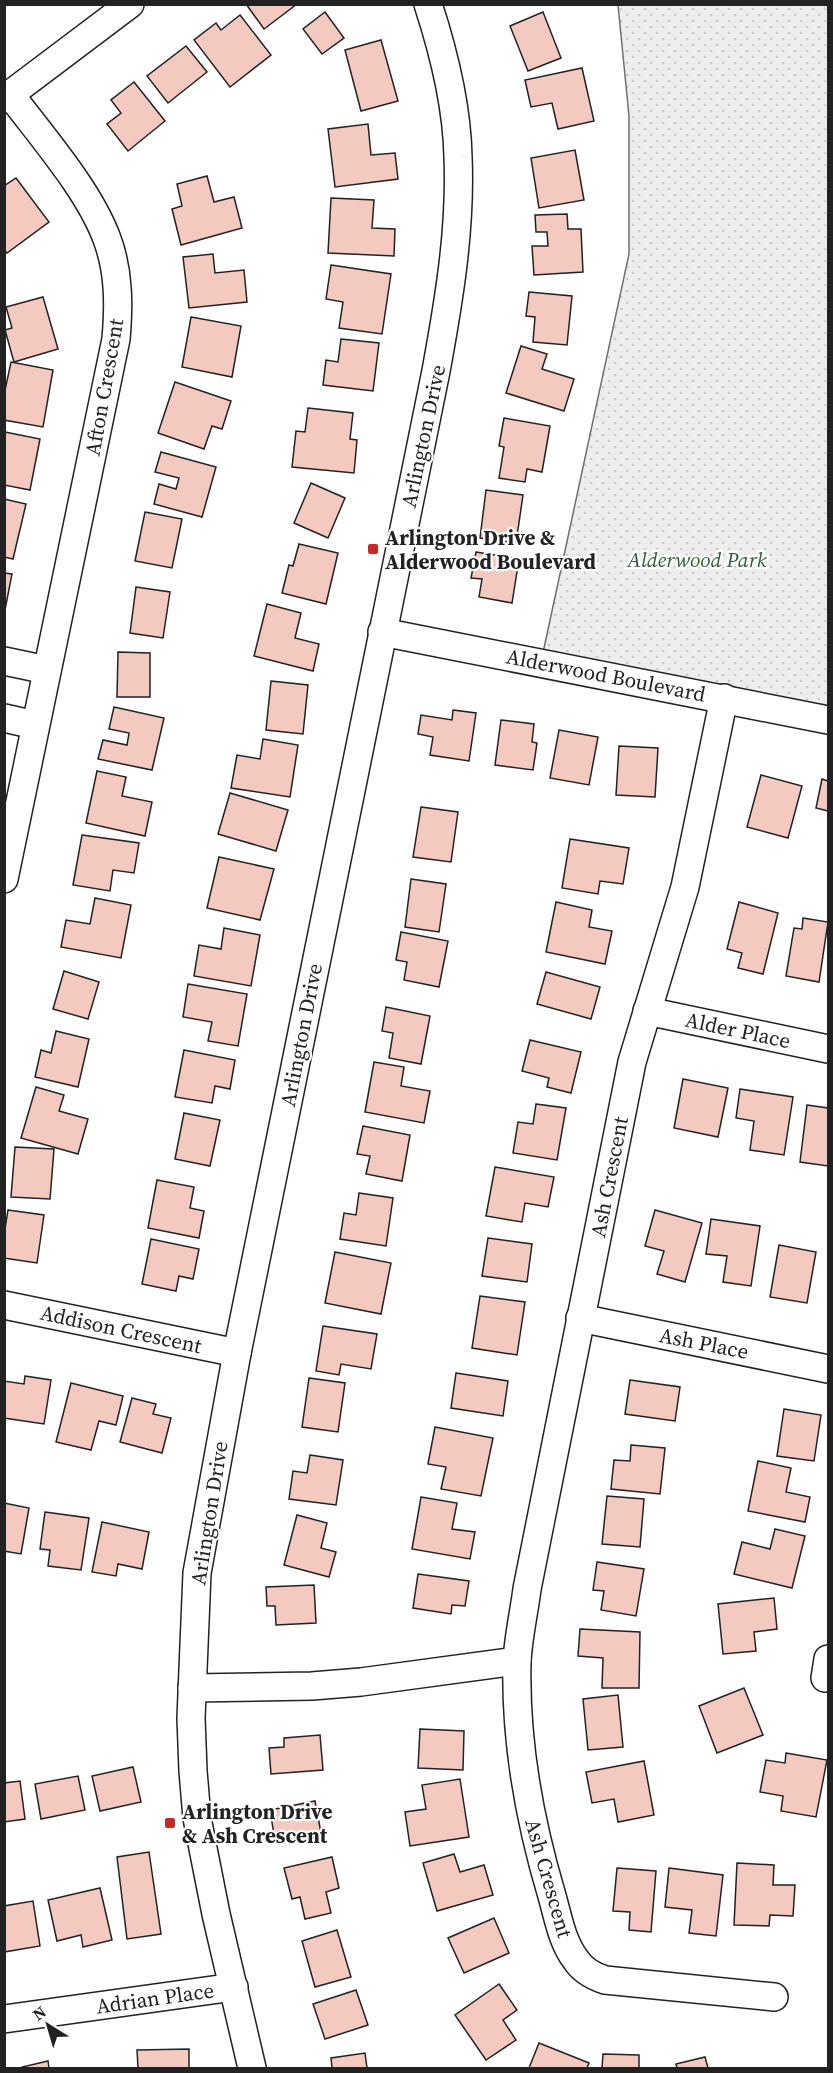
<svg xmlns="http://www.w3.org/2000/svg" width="833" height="2073" font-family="'Source Serif 4',serif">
<defs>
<pattern id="park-dots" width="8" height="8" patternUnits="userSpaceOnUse" patternTransform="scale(1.5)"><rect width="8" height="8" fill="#eee"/><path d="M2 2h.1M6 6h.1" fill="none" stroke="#ccc" stroke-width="1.8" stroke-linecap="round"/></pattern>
</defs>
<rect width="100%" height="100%" fill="#fff"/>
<path fill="url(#park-dots)" stroke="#6f6f6f" stroke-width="1.5" d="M618 5H828V720L541 662 629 254V116Z"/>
<g fill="#f3c9c0" stroke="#222" stroke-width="1.5">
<path d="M246 4H297L264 29Z"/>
<path d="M325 12 344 38 322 54 303 29Z"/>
<path d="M543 12 561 58 528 71 510 26Z"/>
<path d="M240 15 271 55 230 87 194 40 216 23 221 30Z"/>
<path d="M381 40 398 101 361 111 345 50Z"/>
<path d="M186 46 207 72 168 103 147 76Z"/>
<path d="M582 68 594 121 558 129 552 103 531 107 525 80Z"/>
<path d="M134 82 165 121 128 151 107 124 121 113 111 100Z"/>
<path d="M368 124 371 155 395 153 398 179 335 187 328 129Z"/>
<path d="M575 150 584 200 539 208 531 158Z"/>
<path d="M207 176 214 202 234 197 242 228 181 245 172 209 182 206 177 184Z"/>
<path d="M16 178 49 222 7 253 4 250V186Z"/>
<path d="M331 198 374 200 372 228 395 229 394 256 328 253Z"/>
<path d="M567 214 568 229H581L583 272 534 275 532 246H548L547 232H536L535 215Z"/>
<path d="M213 254 215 273 244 270 247 302 189 308 183 257Z"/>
<path d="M331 265 391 274 382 334 339 328 343 302 326 299Z"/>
<path d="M529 292 572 296 567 345 533 342 535 317 526 316Z"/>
<path d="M43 297 58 349 14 362 5 330 12 328 6 307Z"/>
<path d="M191 317 241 326 232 377 182 367Z"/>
<path d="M341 339 379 343 373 391 323 385 326 360 338 362Z"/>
<path d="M521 346 547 354 542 369 574 379 564 411 506 393Z"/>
<path d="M11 362 53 370 43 427 4 420V395Z"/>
<path d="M175 382 231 401 222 429 212 426 204 449 158 433Z"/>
<path d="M308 408 353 413 350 439 357 440 354 473 292 467 296 431 305 432Z"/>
<path d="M504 418 550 426 542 472 527 469 525 482 499 478 504 447 499 446Z"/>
<path d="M5 432 40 439 30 490 4 485Z"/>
<path d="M161 452 216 467 202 517 154 504 159 484 176 489 179 478 155 472Z"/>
<path d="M311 483 345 498 328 538 294 523Z"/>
<path d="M486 490 523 495 516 543 480 538Z"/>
<path d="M4 499 26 504 13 559 4 557Z"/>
<path d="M145 512 182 519 172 568 135 561Z"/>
<path d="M299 544 338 553 326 604 282 593 289 565 293 566Z"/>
<path d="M476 552 519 559 512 603 479 597 482 579 471 578Z"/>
<path d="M4 573 12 574 5 610H4Z"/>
<path d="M136 587 170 592 163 638 130 633Z"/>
<path d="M267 604 301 613 295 638 319 644 313 671 254 656Z"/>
<path d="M118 652 150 653V697H117Z"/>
<path d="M271 681 308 685 303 734 266 730Z"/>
<path d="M114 707 164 718 152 770 98 759 103 740 127 745 129 733 109 729Z"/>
<path d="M453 710 476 713 469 761 430 755 433 737 418 734 421 715 452 720Z"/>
<path d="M501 720 534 724 532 742 537 743 533 770 495 765Z"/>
<path d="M559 730 598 737 589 785 550 778Z"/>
<path d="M263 739 298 745 290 797 231 788 237 755 260 759Z"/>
<path d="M619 746 658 748 655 797 616 795Z"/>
<path d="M97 771 126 777 122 796 152 802 145 836 86 823Z"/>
<path d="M761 775 802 786 788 838 747 827Z"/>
<path d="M822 779 828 781V811L816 808Z"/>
<path d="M230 793 288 810 276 851 218 834Z"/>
<path d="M421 807 458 812 451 862 413 857Z"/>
<path d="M82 835 139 843 134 873 113 870 110 891 73 885Z"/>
<path d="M570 839 629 848 623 884 600 881 598 894 562 888Z"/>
<path d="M219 857 274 869 260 920 207 908Z"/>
<path d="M411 879 446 884 439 932 405 927Z"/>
<path d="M95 898 131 905 121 958 61 947 66 920 90 924Z"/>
<path d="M556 902 592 910 589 927 612 931 605 964 546 952Z"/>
<path d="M739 902 778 913 763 974 738 968 742 953 727 949Z"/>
<path d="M803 918 828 922 819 982 786 976 794 928 802 929Z"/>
<path d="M224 928 260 935 251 986 194 976 199 945 221 949Z"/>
<path d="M401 932 448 941 439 987 404 980 407 962 396 960Z"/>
<path d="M64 971 99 982 88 1019 53 1009Z"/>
<path d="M546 972 600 987 591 1019 537 1004Z"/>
<path d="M188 984 247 994 238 1046 208 1041 212 1022 183 1017Z"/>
<path d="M386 1007 430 1016 421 1064 389 1058 393 1033 382 1031Z"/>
<path d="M56 1031 89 1039 78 1087 35 1077 41 1050 51 1053Z"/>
<path d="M530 1040 581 1052 571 1093 547 1087 549 1078 522 1071Z"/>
<path d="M184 1050 235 1060 230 1089 215 1086 212 1103 175 1097Z"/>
<path d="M374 1062 404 1067 401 1086 430 1091 424 1123 365 1112Z"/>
<path d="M683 1079 728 1088 718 1137 674 1128Z"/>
<path d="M36 1087 64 1095 59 1111 88 1119 78 1154 21 1138Z"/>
<path d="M740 1089 793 1097 784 1155 750 1150 754 1121 736 1118Z"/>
<path d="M536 1104 566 1108 557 1160 513 1153 518 1122 533 1124Z"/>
<path d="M807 1105 828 1108V1166L800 1162Z"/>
<path d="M184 1113 220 1120 210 1166 175 1159Z"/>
<path d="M363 1126 410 1135 402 1181 366 1174 370 1156 357 1154Z"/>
<path d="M15 1147 54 1149 50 1199 11 1197Z"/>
<path d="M495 1167 554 1177 548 1207 525 1203 522 1222 486 1216Z"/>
<path d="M157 1180 194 1187 190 1208 204 1211 199 1238 148 1228Z"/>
<path d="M359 1193 393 1198 386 1246 340 1239 344 1213 356 1215Z"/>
<path d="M8 1210 44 1215 37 1263 4 1258V1235Z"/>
<path d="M655 1210 702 1223 685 1282 657 1274 664 1251 645 1246Z"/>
<path d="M711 1219 760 1226 751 1286 723 1282 727 1256 706 1254Z"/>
<path d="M488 1238 532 1244 527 1282 482 1276Z"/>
<path d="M151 1239 199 1249 193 1279 179 1276 176 1291 142 1284Z"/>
<path d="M779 1245 816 1252 807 1303 770 1297Z"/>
<path d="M335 1252 391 1263 381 1314 325 1303Z"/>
<path d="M480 1296 525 1302 517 1355 472 1348Z"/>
<path d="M323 1326 377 1334 371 1369 341 1364 339 1375 316 1371Z"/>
<path d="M456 1373 508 1381 503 1416 451 1408Z"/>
<path d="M25 1376 51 1380 44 1424 4 1418V1381L24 1384Z"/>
<path d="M309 1378 345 1383 338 1432 302 1427Z"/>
<path d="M630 1380 680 1387 675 1421 625 1414Z"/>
<path d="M71 1383 123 1396 116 1425 99 1421 91 1450 56 1442Z"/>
<path d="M132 1398 156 1404 153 1414 171 1418 162 1453 120 1442Z"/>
<path d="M784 1409 821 1415 814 1461 777 1456Z"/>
<path d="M435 1427 493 1438 481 1496 441 1489 446 1467 428 1464Z"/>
<path d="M631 1445 665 1448 660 1494 611 1489 614 1460 630 1461Z"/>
<path d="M310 1455 343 1460 336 1505 289 1499 293 1471 307 1473Z"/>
<path d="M758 1461 791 1468 786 1492 810 1497 805 1522 748 1511Z"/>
<path d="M607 1496 644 1499 640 1547 602 1544Z"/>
<path d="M421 1497 457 1503 452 1529 475 1532 470 1559 412 1549Z"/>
<path d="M4 1503 29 1508 21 1554 4 1551Z"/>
<path d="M45 1512 89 1518 81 1570 48 1566 50 1550 40 1549Z"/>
<path d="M297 1515 327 1523 321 1548 336 1552 329 1577 284 1565Z"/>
<path d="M102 1522 149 1532 142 1569 118 1564 116 1576 92 1572Z"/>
<path d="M775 1529 805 1536 792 1588 734 1574 742 1542 770 1549Z"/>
<path d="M597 1562 644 1569 636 1616 601 1610 604 1591 593 1590Z"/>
<path d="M418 1574 469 1581 465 1606 452 1605 451 1614 413 1608Z"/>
<path d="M314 1585 316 1623 276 1625 275 1606H267L266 1587Z"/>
<path d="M774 1598 777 1629 754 1632 756 1651 723 1654 718 1604Z"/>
<path d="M580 1629 640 1632 639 1688H602L603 1658 578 1656Z"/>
<path d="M744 1688 763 1735 717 1753 699 1706Z"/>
<path d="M618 1695 623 1747 588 1750 583 1699Z"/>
<path d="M420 1729 464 1731 463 1770 418 1768Z"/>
<path d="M320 1735 323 1770 271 1774 269 1748 284 1747V1738Z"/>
<path d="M786 1753 827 1760 816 1817 781 1811 783 1796 760 1792 766 1760 785 1763Z"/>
<path d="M644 1761 654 1815 618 1822 614 1799 592 1803 586 1772Z"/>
<path d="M133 1767 141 1802 100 1811 92 1776Z"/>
<path d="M78 1776 85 1810 41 1819 35 1784Z"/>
<path d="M460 1779 469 1837 410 1846 405 1812 426 1809 422 1785Z"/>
<path d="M20 1781 25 1819 4 1822V1783Z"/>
<path d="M315 1801 321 1833 275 1841 270 1810Z"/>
<path d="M149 1852 161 1934 127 1939 117 1857Z"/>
<path d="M454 1854 460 1872 484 1865 493 1895 437 1911 423 1863Z"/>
<path d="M332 1857 339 1888 326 1892 331 1913 305 1919 300 1897 292 1899 284 1868Z"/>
<path d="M737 1863 774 1865 773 1885H795L793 1916 770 1915 769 1926 734 1925Z"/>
<path d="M617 1868 656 1871 651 1932 629 1930 630 1912 613 1911Z"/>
<path d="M669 1868 723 1875 716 1936 689 1933 692 1910 665 1907Z"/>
<path d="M100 1888 112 1940 83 1947 81 1935 57 1941 48 1900Z"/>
<path d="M33 1901 40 1946 4 1952V1906Z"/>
<path d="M494 1918 509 1953 464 1973 448 1938Z"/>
<path d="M337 1930 351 1977 315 1987 302 1941Z"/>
<path d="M499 1984 517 2010 503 2020 516 2040 486 2060 455 2015Z"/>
<path d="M356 1990 368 2025 325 2039 313 2004Z"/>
<path d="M539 2043 589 2063 587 2068H529Z"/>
<path d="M189 2049V2068H138L137 2050Z"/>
<path d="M365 2053 367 2068H332L331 2058Z"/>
<path d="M603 2054 639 2055V2068H661H602Z"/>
<path d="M705 2057 708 2068H677L676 2064Z"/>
<path d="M48 2061 49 2068H22V2067Z"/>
</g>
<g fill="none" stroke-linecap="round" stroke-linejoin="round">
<g stroke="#222" stroke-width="30">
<g id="minor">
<path d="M4 99 130 4"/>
<path d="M382 632 828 720"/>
<path d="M4 661 47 670"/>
<path d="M724 698 685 887 632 1062 527 1589C524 1613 518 1638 517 1662 515 1742 529 1819 552 1896 558 1917 562 1942 576 1960 583 1971 593 1976 605 1980L774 1997"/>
<path d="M4 718 35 725"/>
<path d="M4 879 116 339C119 305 119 271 107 239 89 190 42 137 10 94"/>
<path d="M647 1011 828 1049"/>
<path d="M4 1305 237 1353"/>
<path d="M580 1318 828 1369"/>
<path d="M825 1678 828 1659"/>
<path d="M192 1688 312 1686 361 1682 517 1661"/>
<path d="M4 2019 234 1987"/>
<path d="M252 2068 216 1914 197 1818 193 1771 191 1718 197 1573 237 1353 436 371C449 300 461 229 458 157 457 105 444 53 428 4"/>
</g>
</g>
<use href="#minor" stroke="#fff" stroke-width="27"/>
</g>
<g fill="#c62828" stroke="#fff" stroke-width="2">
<rect x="367" y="543" width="12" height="12" rx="3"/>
<rect x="164" y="1817" width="12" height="12" rx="3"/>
</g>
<g text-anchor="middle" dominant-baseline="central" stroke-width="4.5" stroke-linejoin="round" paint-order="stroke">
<g font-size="21" fill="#222" stroke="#fff">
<text transform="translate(104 387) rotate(-80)">Afton Crescent</text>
<text transform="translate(423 436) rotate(-78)">Arlington Drive</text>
<text transform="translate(606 675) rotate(11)">Alderwood Boulevard</text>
<text transform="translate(738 1030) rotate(12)">Alder Place</text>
<text transform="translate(301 1035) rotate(-79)">Arlington Drive</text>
<text transform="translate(609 1177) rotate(-79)">Ash Crescent</text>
<text transform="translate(121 1329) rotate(12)">Addison Crescent</text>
<text transform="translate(704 1343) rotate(11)">Ash Place</text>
<text transform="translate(209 1513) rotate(-81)">Arlington Drive</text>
<text transform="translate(549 1878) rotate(74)">Ash Crescent</text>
<text transform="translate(155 1998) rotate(-8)">Adrian Place</text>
</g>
<g font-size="21" font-weight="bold" fill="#222" stroke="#fff" text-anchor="start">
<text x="385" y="537">Arlington Drive &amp;<tspan x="385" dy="24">Alderwood Boulevard</tspan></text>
<text x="182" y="1811">Arlington Drive<tspan x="182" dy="24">&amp; Ash Crescent</tspan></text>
</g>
<g font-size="21" font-style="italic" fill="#2f5e38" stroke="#fff">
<text x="697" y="559">Alderwood Park</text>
</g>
</g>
<rect width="833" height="2073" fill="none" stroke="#222222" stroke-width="12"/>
<g transform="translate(48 2025) rotate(323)" stroke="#ffffff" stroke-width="4.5" paint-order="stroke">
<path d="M0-4.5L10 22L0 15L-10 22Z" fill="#222222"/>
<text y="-9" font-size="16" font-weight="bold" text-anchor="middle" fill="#222222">N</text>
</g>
</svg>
